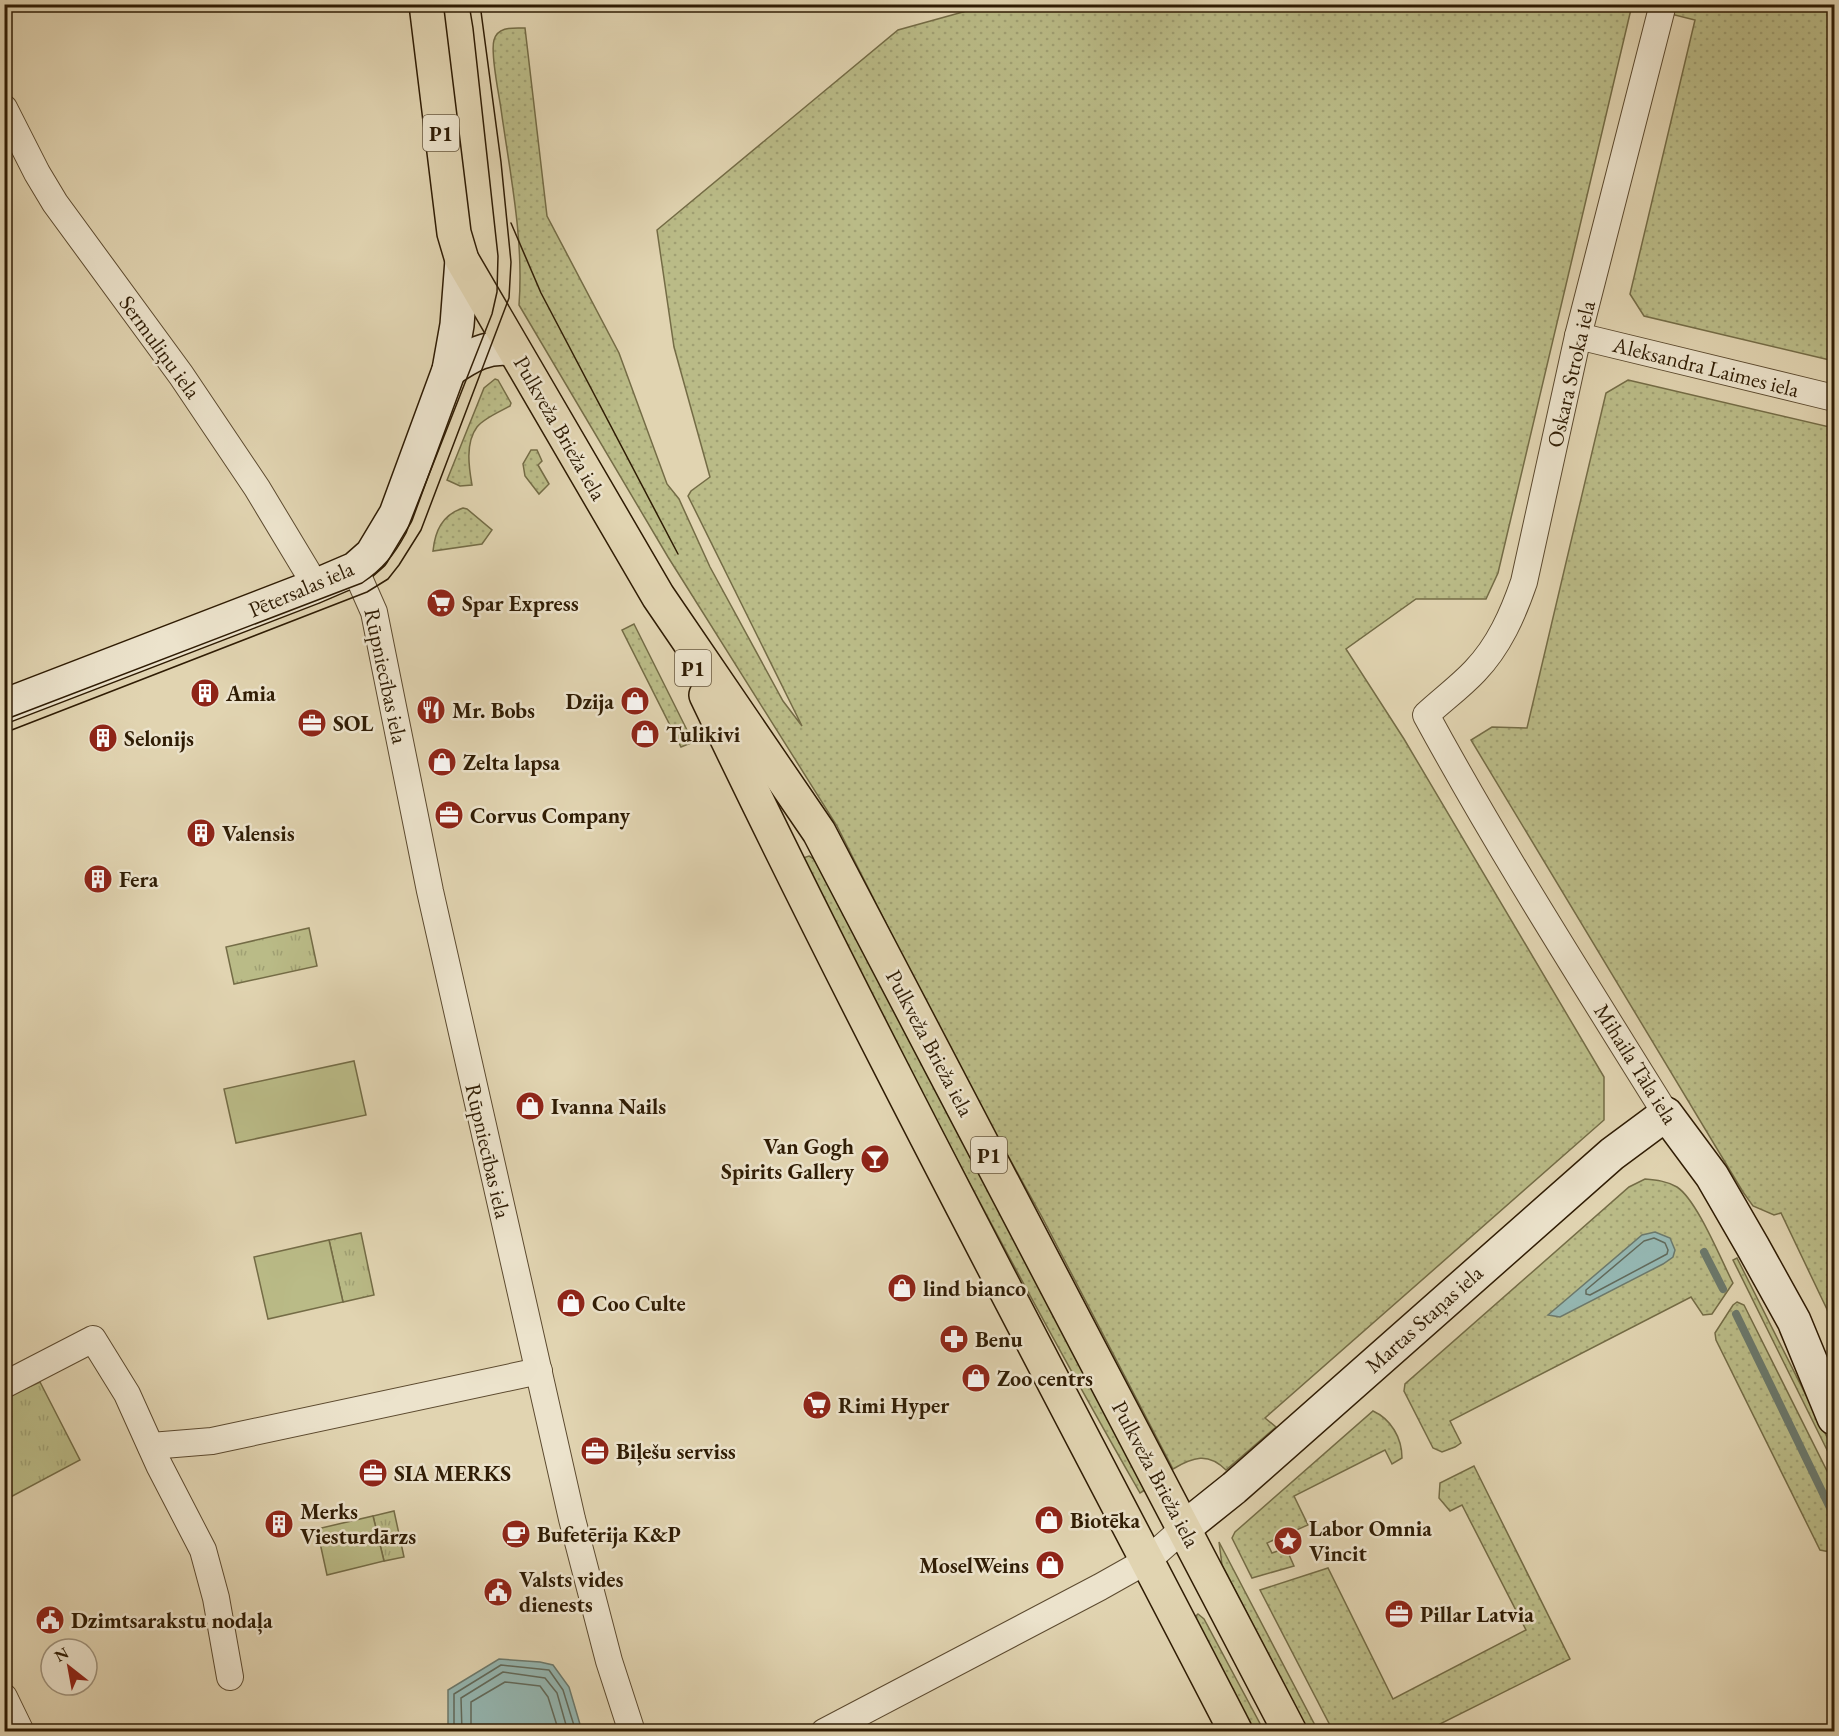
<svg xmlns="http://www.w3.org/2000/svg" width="1839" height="1736" font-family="'EB Garamond',serif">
<defs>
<pattern id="grass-dots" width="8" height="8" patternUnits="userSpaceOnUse" patternTransform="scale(1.5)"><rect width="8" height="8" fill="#babb87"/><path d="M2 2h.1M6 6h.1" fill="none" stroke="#a0a073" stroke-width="1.8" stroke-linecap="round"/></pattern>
<pattern id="park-tufts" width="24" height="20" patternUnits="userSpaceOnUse" patternTransform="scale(1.5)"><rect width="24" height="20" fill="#babb87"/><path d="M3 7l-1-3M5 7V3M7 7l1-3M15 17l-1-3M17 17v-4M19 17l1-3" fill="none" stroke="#a0a073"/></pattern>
</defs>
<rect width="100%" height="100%" fill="#e1d4b1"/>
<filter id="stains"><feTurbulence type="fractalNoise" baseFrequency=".00333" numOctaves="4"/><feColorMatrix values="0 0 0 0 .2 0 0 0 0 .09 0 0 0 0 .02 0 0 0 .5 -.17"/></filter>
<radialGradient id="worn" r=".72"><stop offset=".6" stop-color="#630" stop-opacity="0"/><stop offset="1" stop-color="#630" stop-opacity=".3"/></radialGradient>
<g fill="url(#grass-dots)" stroke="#746c46" stroke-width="1.5">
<path d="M988 5H1632L1498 573 1486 599H1416L1346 649 1404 739 1604 1077V1120L1265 1418 1276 1427 1226 1470C1208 1452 1193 1457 1173 1469L1042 1217 958 1066 837 826 668 557 519 305C524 239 510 174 501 109 499 94 490 53 494 40 498 26 513 28 525 28L547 216 619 353 667 484 679 499 710 567 783 701 802 726 688 496 691 491 710 477 674 347 657 230 898 30Z"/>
<path d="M1635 5H1834V361L1644 316 1630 294 1695 20Z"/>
<path d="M495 379 498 380 511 403 510 406C499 412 484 418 477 427 465 443 469 468 472 485L460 486 447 480 484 388Z"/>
<path d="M1628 380 1834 428V1324L1781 1213 1774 1215 1753 1206 1743 1192 1471 740 1492 727 1527 728 1606 393Z"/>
<path d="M531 450H537L542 461 538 465 549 484 539 494 525 476 523 464Z"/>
<path d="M463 508 467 509 492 530 482 544 433 551C435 531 442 515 463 508Z"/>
<path d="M634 624 693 742 681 747 622 630Z"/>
<path d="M809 856 814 859 916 1048 1147 1489 1140 1493C1022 1287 913 1076 803 866V858Z"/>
<path d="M1645 1179C1656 1180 1667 1181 1677 1187 1697 1200 1721 1260 1733 1283L1712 1314 1703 1315 1691 1297 1450 1421 1461 1443 1455 1447 1442 1452 1433 1448 1404 1391 1405 1384 1629 1187Z"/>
<path d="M1737 1258 1834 1451V1464L1733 1260Z"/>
<path d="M1737 1302 1744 1305 1834 1485V1549L1830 1552 1820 1550 1716 1340 1715 1333 1733 1305Z"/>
<path d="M1373 1411C1391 1419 1402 1438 1402 1458L1392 1464 1385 1450 1294 1496 1308 1525 1267 1543 1272 1553 1286 1548 1294 1566 1252 1578 1232 1538 1235 1532Z"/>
<path d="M1474 1466 1570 1659 1426 1731H1333L1260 1590 1328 1568 1393 1699 1526 1630 1462 1505 1450 1511 1439 1498 1440 1483Z"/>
<path d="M1219 1542 1318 1731H1308L1222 1565Z"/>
<path d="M1198 1614 1204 1619 1264 1731H1254L1196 1620 1195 1617Z"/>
</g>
<g fill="url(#park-tufts)" stroke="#746c46" stroke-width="1.5">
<path d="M309 928 317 966 234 984 226 947Z"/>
<path d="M361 1233 374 1295 343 1302 329 1240Z"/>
<path d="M40 1382 80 1460 5 1500 4 1398Z"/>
<path d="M394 1511 404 1557 384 1561 373 1516Z"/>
</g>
<g fill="#babb87" stroke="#746c46" stroke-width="1.5">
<path d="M354 1061 366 1115 236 1143 224 1089Z"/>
<path d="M329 1240 343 1302 268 1319 254 1257Z"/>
<path d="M373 1516 384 1561 327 1575 317 1529Z"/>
</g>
<g fill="#95b7b2" stroke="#6c796c" stroke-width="1.5">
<path d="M1655 1232 1670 1238 1675 1250 1673 1257 1663 1264 1560 1317 1548 1315 1642 1235Z"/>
<path d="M499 1659 540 1662 553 1665 569 1687 582 1731H448V1690Z"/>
</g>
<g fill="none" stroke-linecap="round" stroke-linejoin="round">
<g stroke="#626a5b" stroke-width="1.5">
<path d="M1654 1238 1665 1243 1668 1250 1667 1254 1590 1295 1586 1294V1290L1644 1241Z"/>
<path d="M454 1732V1694L501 1665 549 1670 563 1690 576 1732"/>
<path d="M462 1732 461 1698 503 1672 545 1678 557 1693 568 1732"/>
<path d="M471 1732V1702L505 1682 540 1686 548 1697 559 1732"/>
</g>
<g stroke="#6c796c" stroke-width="8">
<path d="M1704 1252 1723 1289"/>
<path d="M1736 1314 1834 1516"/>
</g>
<g stroke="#5c4a2f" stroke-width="28">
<g id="street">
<path d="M1663 4 1578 336 1524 582C1513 614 1499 646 1475 671 1460 687 1442 700 1426 715 1500 851 1584 982 1666 1114"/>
<path d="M4 108 37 173 55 203 181 375 257 488 307 571 313 587"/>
<path d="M1578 336 1834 398"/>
<path d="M355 569 374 612 430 891 572 1519 609 1661 632 1732"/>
<path d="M4 1385 93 1339 127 1394 159 1465 203 1550 216 1598 230 1677"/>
<path d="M151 1446 212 1441 539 1371"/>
<path d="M4 1697 21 1732"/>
<path d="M824 1732 1100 1587 1148 1560 1184 1528"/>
</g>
</g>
<g stroke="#2f1c04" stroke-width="36">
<g id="secondary">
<path d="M449 370C470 356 487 345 513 349"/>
<path d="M4 706 313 587 355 569 372 554 396 514 449 370 457 325 462 260"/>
<path d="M1184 1528 1234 1488 1612 1154 1666 1114 1712 1176 1753 1247 1794 1321 1834 1418"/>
</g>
</g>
<g stroke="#2f1c04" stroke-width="36">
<g id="primary">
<path d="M426 4 454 233 462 260 658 596 819 832 1290 1732"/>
<path d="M706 695C873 1045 1058 1387 1236 1732"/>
</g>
</g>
<use href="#street" stroke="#ece3cc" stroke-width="26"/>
<use href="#secondary" stroke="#ece3cc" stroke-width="33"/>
<use href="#primary" stroke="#e1d4b1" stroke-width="33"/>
<g stroke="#2f1c04" stroke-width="1.5">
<path d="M511 223 541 293 678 554"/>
<path d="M4 720 362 583C383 569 394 555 406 533L492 314 497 292 498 256 473 28 469 4"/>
<path d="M4 733 367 592 388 579 399 565 421 530 509 298 511 262 501 162 480 4"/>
</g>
</g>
<defs>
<g id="supermarket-disc" transform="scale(1.5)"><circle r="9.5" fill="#8f2418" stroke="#ece3cc"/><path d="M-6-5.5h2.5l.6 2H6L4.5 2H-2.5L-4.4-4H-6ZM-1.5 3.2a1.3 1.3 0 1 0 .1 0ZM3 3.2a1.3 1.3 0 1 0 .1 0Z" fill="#fff"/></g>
<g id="building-disc" transform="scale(1.5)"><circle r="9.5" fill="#8f2418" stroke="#ece3cc"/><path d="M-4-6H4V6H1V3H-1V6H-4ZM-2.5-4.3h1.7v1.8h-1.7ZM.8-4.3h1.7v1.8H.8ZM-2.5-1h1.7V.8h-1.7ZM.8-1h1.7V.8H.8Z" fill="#fff"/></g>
<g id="shop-disc" transform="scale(1.5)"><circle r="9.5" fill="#8f2418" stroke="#ece3cc"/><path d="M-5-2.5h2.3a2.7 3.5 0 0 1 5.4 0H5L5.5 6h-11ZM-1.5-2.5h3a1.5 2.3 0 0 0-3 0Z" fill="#fff"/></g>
<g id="restaurant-disc" transform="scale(1.5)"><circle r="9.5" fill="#8f2418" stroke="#ece3cc"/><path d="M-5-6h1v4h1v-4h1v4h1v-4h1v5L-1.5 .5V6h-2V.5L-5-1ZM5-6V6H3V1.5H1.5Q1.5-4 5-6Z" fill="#fff"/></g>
<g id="office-disc" transform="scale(1.5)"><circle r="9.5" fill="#8f2418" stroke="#ece3cc"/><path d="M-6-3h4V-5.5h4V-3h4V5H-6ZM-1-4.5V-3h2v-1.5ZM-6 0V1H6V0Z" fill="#fff"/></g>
<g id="bar-disc" transform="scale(1.5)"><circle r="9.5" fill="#8f2418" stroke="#ece3cc"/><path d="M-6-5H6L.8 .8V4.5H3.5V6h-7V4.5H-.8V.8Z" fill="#fff"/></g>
<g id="pharmacy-disc" transform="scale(1.5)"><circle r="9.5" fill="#8f2418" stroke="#ece3cc"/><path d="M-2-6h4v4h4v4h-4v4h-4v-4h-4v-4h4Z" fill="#fff"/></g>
<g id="cafe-disc" transform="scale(1.5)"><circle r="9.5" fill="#8f2418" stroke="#ece3cc"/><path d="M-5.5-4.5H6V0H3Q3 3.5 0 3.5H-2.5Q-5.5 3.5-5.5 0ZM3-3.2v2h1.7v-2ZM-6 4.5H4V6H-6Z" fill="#fff"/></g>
<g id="sight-disc" transform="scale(1.5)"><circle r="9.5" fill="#8f2418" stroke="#ece3cc"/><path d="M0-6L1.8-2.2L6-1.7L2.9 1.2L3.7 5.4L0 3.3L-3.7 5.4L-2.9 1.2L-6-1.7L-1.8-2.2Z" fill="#fff"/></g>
<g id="civic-disc" transform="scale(1.5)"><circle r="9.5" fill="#8f2418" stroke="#ece3cc"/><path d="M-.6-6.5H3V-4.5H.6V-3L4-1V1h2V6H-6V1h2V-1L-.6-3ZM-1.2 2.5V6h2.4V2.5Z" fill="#fff"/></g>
</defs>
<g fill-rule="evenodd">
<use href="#supermarket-disc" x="441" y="603"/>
<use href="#building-disc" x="205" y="693"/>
<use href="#shop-disc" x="635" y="701"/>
<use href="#restaurant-disc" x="431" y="710"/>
<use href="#office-disc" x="312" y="723"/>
<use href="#shop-disc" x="645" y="734"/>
<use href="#building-disc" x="103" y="738"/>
<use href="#shop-disc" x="442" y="762"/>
<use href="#office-disc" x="449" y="815"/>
<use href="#building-disc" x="201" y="833"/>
<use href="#building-disc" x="98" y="879"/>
<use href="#shop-disc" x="530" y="1106"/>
<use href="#bar-disc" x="875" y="1159"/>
<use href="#shop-disc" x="902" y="1288"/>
<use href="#shop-disc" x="571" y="1303"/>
<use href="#pharmacy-disc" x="954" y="1339"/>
<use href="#shop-disc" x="976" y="1378"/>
<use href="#supermarket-disc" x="817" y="1405"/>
<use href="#office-disc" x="595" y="1451"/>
<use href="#office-disc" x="373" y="1473"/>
<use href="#shop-disc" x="1049" y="1520"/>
<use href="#building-disc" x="279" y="1524"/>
<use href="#cafe-disc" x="516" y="1534"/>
<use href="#sight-disc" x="1288" y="1541"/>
<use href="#shop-disc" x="1050" y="1565"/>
<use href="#civic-disc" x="498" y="1592"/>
<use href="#office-disc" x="1399" y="1614"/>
<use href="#civic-disc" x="50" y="1620"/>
</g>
<g text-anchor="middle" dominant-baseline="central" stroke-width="5" stroke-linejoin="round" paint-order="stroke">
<g fill="#ece3cc" stroke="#685840" stroke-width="1.5">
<rect x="423" y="115" width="36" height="36" rx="4.5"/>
<rect x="675" y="650" width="36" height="36" rx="4.5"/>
<rect x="971" y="1137" width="36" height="36" rx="4.5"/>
</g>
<g font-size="21" font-weight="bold" fill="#2f1c04">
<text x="441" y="133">P1</text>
<text x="693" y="668">P1</text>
<text x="989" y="1155">P1</text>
</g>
<g font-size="22" fill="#2f1c04" stroke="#ece3cc">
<text transform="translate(160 347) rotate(54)">Sermuliņu iela</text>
<text transform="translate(1706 367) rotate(14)">Aleksandra Laimes iela</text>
<text transform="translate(1571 374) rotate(-77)">Oskara Stroka iela</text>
<text transform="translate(560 428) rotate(60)">Pulkveža Brieža iela</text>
<text transform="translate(301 589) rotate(-23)">Pētersalas iela</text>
<text transform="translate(386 676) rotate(78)">Rūpniecības iela</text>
<text transform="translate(930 1043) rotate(62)">Pulkveža Brieža iela</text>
<text transform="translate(1636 1064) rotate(58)">Mihaila Tāla iela</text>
<text transform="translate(488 1151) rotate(77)">Rūpniecības iela</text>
<text transform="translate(1424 1319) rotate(-42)">Martas Staņas iela</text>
<text transform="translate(1156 1474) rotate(62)">Pulkveža Brieža iela</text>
</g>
<g font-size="22" font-weight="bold" fill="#2f1c04" stroke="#ece3cc" text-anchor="start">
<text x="462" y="603">Spar Express</text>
<text x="226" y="693">Amia</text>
<text x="614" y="701" text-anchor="end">Dzija</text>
<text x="452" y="710">Mr. Bobs</text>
<text x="333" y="723">SOL</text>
<text x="666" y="734">Tulikivi</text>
<text x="124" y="738">Selonijs</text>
<text x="463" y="762">Zelta lapsa</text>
<text x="470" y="815">Corvus Company</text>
<text x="222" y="833">Valensis</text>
<text x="119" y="879">Fera</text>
<text x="551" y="1106">Ivanna Nails</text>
<text x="854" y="1146" text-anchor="end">Van Gogh<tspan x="854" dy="25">Spirits Gallery</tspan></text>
<text x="923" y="1288">lind bianco</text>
<text x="592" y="1303">Coo Culte</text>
<text x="975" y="1339">Benu</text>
<text x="997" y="1378">Zoo centrs</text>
<text x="838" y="1405">Rimi Hyper</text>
<text x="616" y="1451">Biļešu serviss</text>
<text x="394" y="1473">SIA MERKS</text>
<text x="300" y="1511">Merks<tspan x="300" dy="25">Viesturdārzs</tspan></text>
<text x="1070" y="1520">Biotēka</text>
<text x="1309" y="1528">Labor Omnia<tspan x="1309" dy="25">Vincit</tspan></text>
<text x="537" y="1534">Bufetērija K&amp;P</text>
<text x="1029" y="1565" text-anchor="end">MoselWeins</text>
<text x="519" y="1579">Valsts vides<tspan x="519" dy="25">dienests</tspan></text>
<text x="1420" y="1614">Pillar Latvia</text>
<text x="71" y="1620">Dzimtsarakstu nodaļa</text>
</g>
</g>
<rect width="1839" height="1736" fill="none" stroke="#e1d4b1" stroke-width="24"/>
<rect x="6" y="6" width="1827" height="1724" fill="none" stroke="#2f1c04" stroke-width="3"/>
<rect x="12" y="12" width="1815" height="1712" fill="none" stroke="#2f1c04" stroke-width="1.5"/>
<g transform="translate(69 1667) rotate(329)"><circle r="28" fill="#ece3cc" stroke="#a0937c" stroke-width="1.5"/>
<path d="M0-4.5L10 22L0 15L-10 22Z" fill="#8f2418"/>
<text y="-9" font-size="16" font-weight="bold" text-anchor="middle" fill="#2f1c04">N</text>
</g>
<rect width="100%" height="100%" filter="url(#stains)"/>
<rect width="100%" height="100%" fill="url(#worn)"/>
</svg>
